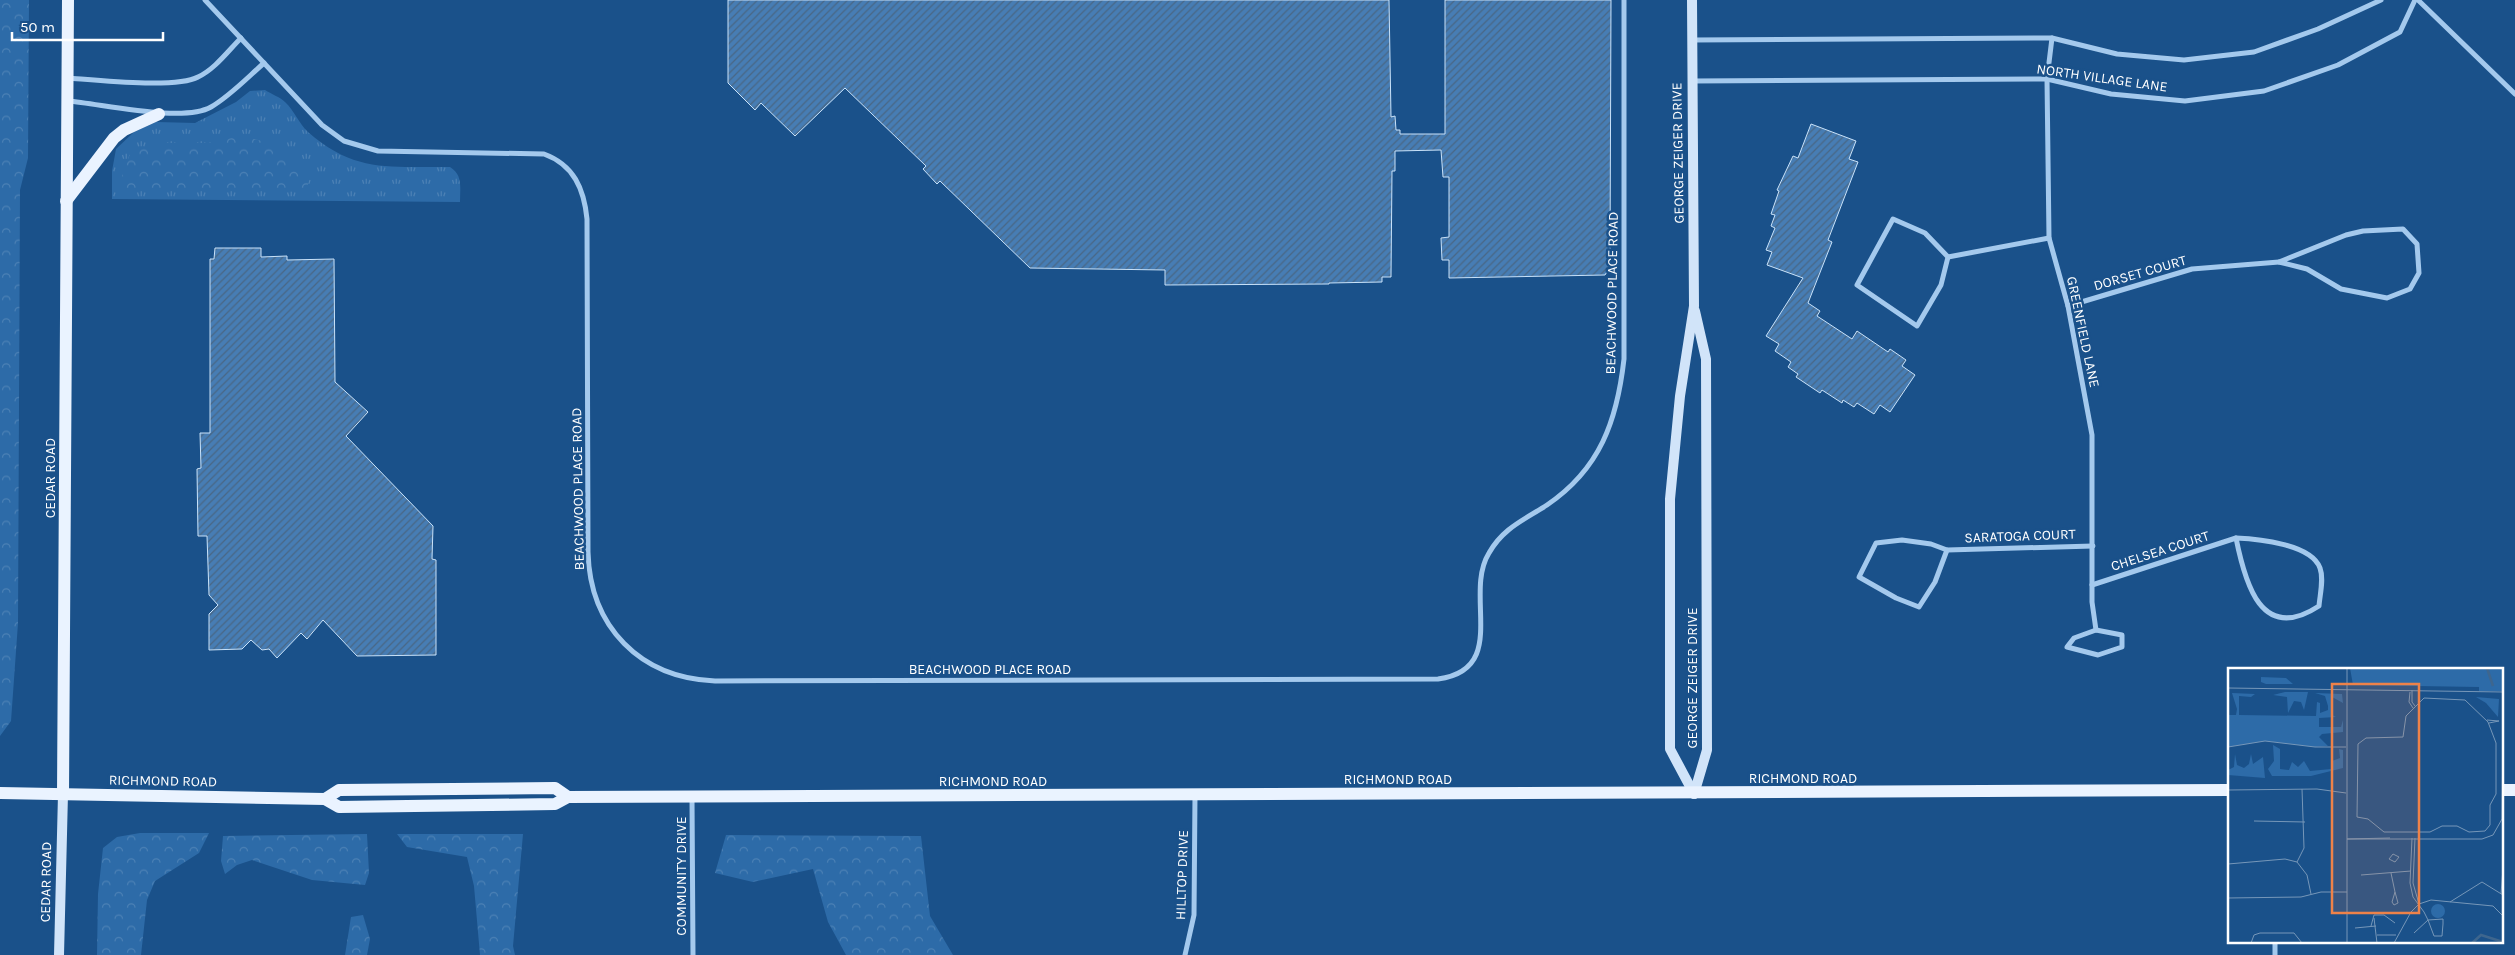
<svg xmlns="http://www.w3.org/2000/svg" width="2515" height="955" font-family="Karla,sans-serif">
<defs>
<pattern id="grass-tufts" width="24" height="20" patternUnits="userSpaceOnUse" patternTransform="scale(1.25)"><rect width="24" height="20" fill="#2d6ba8"/><path d="M3 7l-1-3M5 7V3M7 7l1-3M15 17l-1-3M17 17v-4M19 17l1-3" fill="none" stroke="#4c81b5"/></pattern>
<pattern id="forest-crowns" width="20" height="18" patternUnits="userSpaceOnUse" patternTransform="scale(1.25)"><rect width="20" height="18" fill="#2d6ba8"/><path d="M2 6a3 3 0 1 1 6 0M12 15a3 3 0 1 1 6 0" fill="none" stroke="#4c81b5"/></pattern>
<pattern id="building-hatch" width="6" height="6" patternUnits="userSpaceOnUse" patternTransform="scale(1.25)"><rect width="6" height="6" fill="#477db4"/><path d="M-1 1l2-2M0 6l6-6M5 7l2-2" fill="none" stroke="#496785"/></pattern>
</defs>
<rect width="100%" height="100%" fill="#1a518a"/>
<path fill="url(#grass-tufts)" d="M265 90C271 94 280 97 285 102 294 110 299 124 308 132 356 174 391 166 450 167 463 175 460 187 460 202L112 199V171L116 149 134 132 156 122 195 123 236 102 250 91Z"/>
<g fill="url(#forest-crowns)">
<path d="M0 0H29L28 158 20 190 18 623 11 721 0 736Z"/>
<path d="M242 136 274 144 310 178 305 193 256 188 169 190 118 188 130 154 155 143H206Z"/>
<path d="M140 833H209L199 853 155 881 147 900 141 955H97L98 894 103 848 117 837Z"/>
<path d="M367 834 369 873 365 885 312 880 252 860 237 865 225 874 221 861 223 836Z"/>
<path d="M397 834H523L513 946 515 955H480L474 886 467 857 407 847Z"/>
<path d="M726 835 921 836 930 916 953 955H846L828 922 813 869 753 882 715 873Z"/>
<path d="M363 915 370 939 367 955H345L351 917Z"/>
</g>
<g fill="url(#building-hatch)" stroke="#c9e2f9">
<path d="M728 0H1389L1391 117 1395 116 1396 130H1400V134H1445V0H1611L1610 261 1608 270 1605 275 1449 278V260H1442L1441 238 1449 237V177H1443L1441 150 1395 151V171H1392L1391 277H1382V282L1329 283V284L1165 285V270L1030 268 940 181 937 184 923 169 926 166 845 88 795 136 761 103 755 110 728 83Z"/>
<path d="M1811 124 1856 141 1849 159 1858 162 1828 240 1832 242 1808 303 1820 311 1817 316 1852 339 1857 331 1888 352 1890 349 1906 360 1902 366 1915 375 1890 412 1880 405 1874 414 1857 403 1854 407 1843 400 1842 403 1822 390 1820 393 1796 377 1798 374 1788 367 1791 362 1775 351 1779 344 1766 336 1803 278 1767 265 1772 252 1766 250 1775 228 1771 226 1775 215 1771 214 1779 191 1777 190 1793 156 1798 158Z"/>
<path d="M215 248H261V257L287 256V260L334 259 335 382 368 412 346 436 433 526 432 559 436 560V655L357 656 323 620 307 639 301 633 277 658 269 649 262 650 251 640 242 649 209 650V614L218 605 209 595 207 536H198L197 469 201 468 200 433H210V259H214Z"/>
</g>
<g fill="none" stroke-linecap="round" stroke-linejoin="round">
<g stroke="#a4c9ed" stroke-width="5">
<path d="M205 0 322 125 344 141 378 151 544 154C574 165 584 189 587 219L588 552C590 627 640 678 715 681L1438 679C1510 669 1463 595 1489 553 1503 528 1524 520 1547 505 1600 469 1617 421 1624 359V0"/>
<path d="M2418 0 2515 94"/>
<path d="M2052 38 2047 79 2049 238 2068 306 2092 435V602L2096 630"/>
<path d="M1692 40 2052 38 2117 54 2184 60 2254 52 2318 29 2381 0"/>
<path d="M68 78C95 80 176 89 198 77 215 69 228 51 241 38"/>
<path d="M1692 81 2047 79 2111 94 2185 101 2264 91 2338 65 2400 32 2415 0"/>
<path d="M68 101C103 104 183 123 211 107 230 96 248 77 264 63"/>
<path d="M1893 219 1925 233 1948 257 1941 285 1917 326 1857 285Z"/>
<path d="M2403 229 2417 244 2419 273 2410 289 2387 298 2341 289 2307 269 2279 262 2346 235 2363 231Z"/>
<path d="M1948 257 2049 238"/>
<path d="M2068 306 2192 269 2279 262"/>
<path d="M2236 538C2258 539 2311 544 2320 568 2324 579 2320 594 2319 606 2261 644 2245 583 2236 538Z"/>
<path d="M1902 540 1931 544 1947 550 1935 582 1919 607 1896 598 1859 577 1876 543Z"/>
<path d="M1947 550 2093 546"/>
<path d="M2092 585 2236 538"/>
<path d="M2096 630 2122 635V647L2098 655 2067 647 2074 638Z"/>
<path d="M692 798 693 955"/>
<path d="M2275 941V955"/>
<path d="M1185 955 1194 915 1195 795"/>
</g>
<g stroke="#d1e4f9" stroke-width="10">
<path d="M1692 0 1694 306 1680 396 1670 499V749L1694 794"/>
<path d="M1694 794 1707 750 1706 359 1695 311"/>
<path d="M59 955 63 794"/>
</g>
<g stroke="#eaf3ff" stroke-width="12">
<path d="M66 201 114 138 124 130 159 114"/>
<path d="M2501 790H2515"/>
<path d="M0 793 325 799 339 807 555 804 568 797 2229 790"/>
<path d="M63 794 68 0"/>
<path d="M325 799 339 790 555 788 568 797"/>
</g>
</g>
<g text-anchor="middle" dominant-baseline="central" stroke-width="5" stroke-linejoin="round" paint-order="stroke">
<g font-size="14" fill="#fff" stroke="#1a518a">
<text transform="translate(2102 78) rotate(8)">NORTH VILLAGE LANE</text>
<text transform="translate(1678 153) rotate(-91)">GEORGE ZEIGER DRIVE</text>
<text transform="translate(2140 273) rotate(-16)">DORSET COURT</text>
<text transform="translate(1612 293) rotate(-89)">BEACHWOOD PLACE ROAD</text>
<text transform="translate(2083 332) rotate(78)">GREENFIELD LANE</text>
<text transform="translate(50 478) rotate(-90)">CEDAR ROAD</text>
<text transform="translate(578 489) rotate(-91)">BEACHWOOD PLACE ROAD</text>
<text transform="translate(2020 536) rotate(-2)">SARATOGA COURT</text>
<text transform="translate(2160 551) rotate(-18)">CHELSEA COURT</text>
<text x="990" y="669">BEACHWOOD PLACE ROAD</text>
<text transform="translate(1692 678) rotate(-90)">GEORGE ZEIGER DRIVE</text>
<text x="1803" y="778">RICHMOND ROAD</text>
<text x="1398" y="779">RICHMOND ROAD</text>
<text transform="translate(163 781) rotate(1)">RICHMOND ROAD</text>
<text x="993" y="781">RICHMOND ROAD</text>
<text transform="translate(1182 875) rotate(-88)">HILLTOP DRIVE</text>
<text transform="translate(681 876) rotate(-90)">COMMUNITY DRIVE</text>
<text transform="translate(46 882) rotate(-89)">CEDAR ROAD</text>
</g>
</g>
<g transform="translate(2228 668)">
<rect width="275" height="275" fill="#1a518a"/>
<path d="M122 0H275V23H251V19L125 17ZM33 9 58 10 65 16H38L33 14ZM57 24H80L76 42 73 34 66 33 60 45 59 29 45 27ZM4 25 27 26 23 29 11 28V47L88 48 89 34 92 35V45L100 42V38L97 28 87 25 114 26 115 35 104 29V47L108 49 91 50V59H113L115 52V64L94 66 91 69 100 78 87 79 37 73 0 79V47H8L9 41ZM248 29 271 31 270 49 258 35ZM45 77 52 81V101L61 102 64 94 70 99 76 93 82 103 103 101 104 93 112 90 111 81 115 82V100L83 108H44L40 101 46 93ZM7 86 9 97 16 100 21 96 23 86 25 96 35 89 37 110 0 107V102L6 99ZM203 243a7 7 0 1 1 14 0a7 7 0 1 1-14 0Z" fill="#2d6ba8"/>
<path fill="none" stroke="#3e668e" stroke-width="2.5" d="M259 0 265 18M244 275 253 267 275 274"/>
<path fill="none" stroke="#7697b9" stroke-width="1" d="M119 0V275M0 20 275 24M184 22V34L187 38M182 24 181 34 185 40M196 30 237 32 260 54 268 75V126L262 137V157L257 163 241 164 229 158H214L202 164H156L140 151 129 149 130 76 138 70 175 69 178 48ZM259 52 271 53 261 55M0 79 37 73 87 79H118M0 122 89 121 118 125M26 153 77 154M184 170 182 215 185 229 196 244 200 252 206 268H214L215 256V251L200 252 186 265M187 170 185 215 191 236M119 171H254L265 167 274 151 275 58M119 171 162 170M165 186 171 189 167 194 161 191ZM69 194 76 180 74 121M0 196 57 191 69 194 79 207 83 226M163 205 167 224M133 207 183 203M167 224 170 235 166 237 164 234ZM273 226 275 200M0 230 73 229 93 224H119M222 234 254 214 275 227M146 250 149 275M143 258 146 247H156L167 255M127 260 148 258M149 267H168M23 275 26 267 32 265H66L74 275M166 275 183 244 191 236 203 232 265 238 275 248"/>
<path fill="#ee8249" fill-opacity="0.15" stroke="#ee8249" stroke-width="2.5" d="M104 16H191V245H104Z"/>
<rect width="275" height="275" fill="none" stroke="#fff" stroke-width="2.5"/>
</g>
<path d="M12 32v8h151v-8" fill="none" stroke="#ffffff" stroke-width="2.5"/>
<text x="20" y="32" font-size="15" fill="#ffffff" stroke="#1a518a" stroke-width="4" paint-order="stroke">50 m</text>
</svg>
